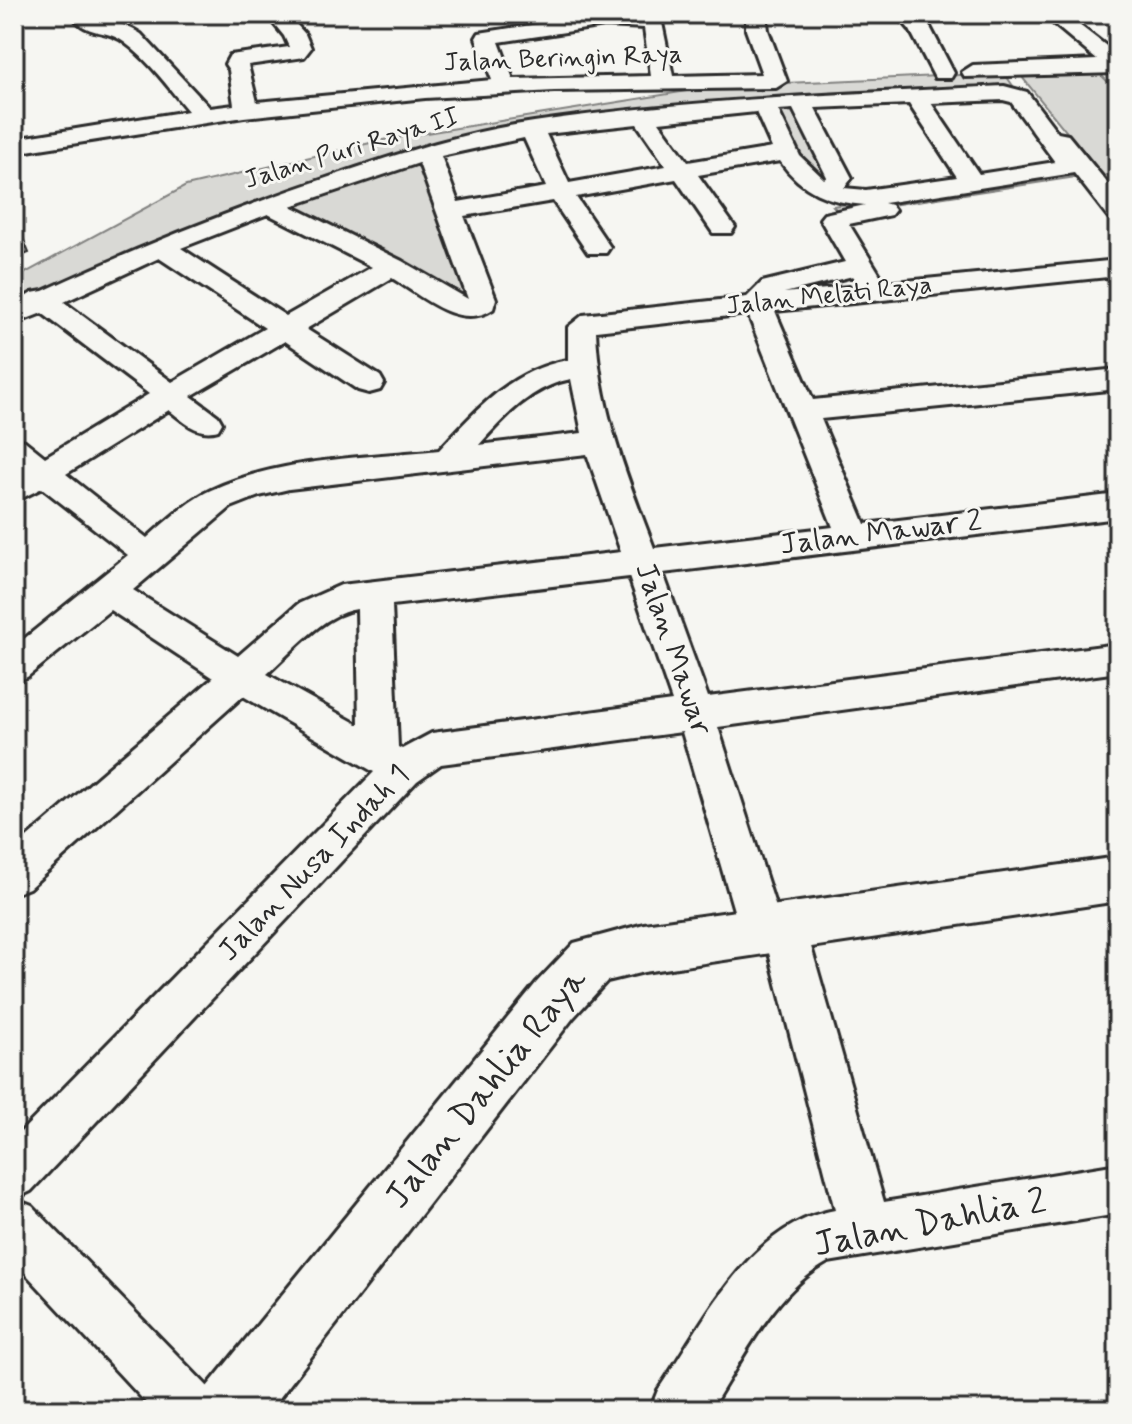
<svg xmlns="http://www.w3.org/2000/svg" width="1132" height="1424" font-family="Mynerve,sans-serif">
<rect width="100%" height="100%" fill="#f6f6f2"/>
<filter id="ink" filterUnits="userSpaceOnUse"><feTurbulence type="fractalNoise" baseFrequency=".0125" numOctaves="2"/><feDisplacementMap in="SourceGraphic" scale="16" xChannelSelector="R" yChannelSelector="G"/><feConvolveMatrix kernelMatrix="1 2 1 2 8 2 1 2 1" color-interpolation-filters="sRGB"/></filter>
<g filter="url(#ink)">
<g fill="#d9d9d5" stroke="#828280" stroke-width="2">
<path d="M1004 73 1016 90 796 98 422 149 14 307V279L186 186 383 140 718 86Z"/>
<path d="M1099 73 1118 92V195L1021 76Z"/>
<path d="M798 102 832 183 810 181 767 105Z"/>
<path d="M421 156 477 302 467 306 280 205Z"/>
<path d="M1075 169 1082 176 839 213 833 206Z"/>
</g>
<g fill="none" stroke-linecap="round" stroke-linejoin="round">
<g stroke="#2b2b2b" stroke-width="6">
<g id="street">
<path d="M71 14C91 14 123 22 141 34L210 108 234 105 229 70 225 64 230 55 289 47 284 36 266 14H287L305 34 311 48 304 57 248 65 257 102 492 80 476 38 479 33 603 14 661 18 673 76 762 74 746 30V14H766L768 30 787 81 776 88 554 91 425 98 244 117 14 153V139L188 111C168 87 149 60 124 42 104 27 87 38 71 14ZM605 26 644 28 651 76 513 79 499 42Z"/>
<path d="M896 14H918L930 27 954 73 951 78H935L910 30Z"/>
<path d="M1042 14H1065L1118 55V73L965 77 962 72 973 65 1097 60Z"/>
<path d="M1004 86 1027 92 1058 133 1068 135 1118 196V221L1109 218 1074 173 884 203 891 205 895 210 891 215 849 224 885 283 1118 260V276L775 311 813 400 1118 369V389L821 419 865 524 1118 494V518L663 573 708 697 1118 644V672L718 727 777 911 784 909 799 915 806 929 884 1202 1118 1164V1214L828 1262C772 1293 744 1358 710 1410H650L658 1390C703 1324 748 1225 835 1210L768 949 762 951 747 945 740 931 682 732 441 764 417 781 31 1191 14 1199 32 1206 211 1390 219 1410H153L14 1261V1139L374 772 243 696 29 888 14 894V849L213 678 110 610 27 677 14 682V647L128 555 42 488 14 502V476L21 472 14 466V438L25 441 45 457 149 394 42 313 14 324V304L32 293 43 291C141 246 239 207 341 173 404 152 468 131 534 122 690 99 847 94 1004 86ZM1003 100 1011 102 1055 162 979 174 931 103ZM909 104 957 177 866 190 844 188 852 178 815 108ZM793 109 827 177 824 179 800 156 778 110ZM756 112 772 148 688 162 659 122ZM637 124 666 166 569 183 546 134ZM524 138 546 187 458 202 441 156ZM780 161C802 192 828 202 865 205L824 214 820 219 845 262 762 282 747 297 583 315 568 327V360C511 370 477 409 439 450 364 458 280 458 211 490 189 500 165 522 147 538L66 474 169 410C185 422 197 436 218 430L222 423 218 416 191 396 285 341 358 390 369 393 380 390 384 383 380 376 306 329 392 278C422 296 459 331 493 309L496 299 464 216 553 201 588 253H606L610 247 576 197 676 179 713 233H731L735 227 698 175ZM419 163 468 299 402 261 291 206ZM268 214 372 267 286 316 181 248ZM159 258 265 328 172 382 64 302ZM853 276 859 286 784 293ZM748 314 833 527 654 548C627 477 599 408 596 331ZM571 379 582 433 479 445C504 417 532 386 571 379ZM587 454 621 552 341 585 298 604 238 656 133 590 231 507 259 496 289 489ZM629 577 672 701 432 733 402 749 398 747 392 605ZM357 609 359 725 267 674C292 652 322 614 357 609Z"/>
</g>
</g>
<g stroke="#2b2b2b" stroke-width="6">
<path id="secondary" d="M1118 857V901L644 972 607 981 573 1018 270 1410H198L207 1387 537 982 574 943 644 924Z"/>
</g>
<use href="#street" fill="#f6f6f2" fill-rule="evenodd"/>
<use href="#secondary" fill="#f6f6f2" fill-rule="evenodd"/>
</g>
<path fill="#888886" stroke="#2b2b2b" stroke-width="2" d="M21 233 29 253 14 259V236Z"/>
<path fill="#c3c3c0" stroke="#2b2b2b" stroke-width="2" d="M14 229 21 233 14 236Z"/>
</g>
<g text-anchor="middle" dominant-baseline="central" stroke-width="6" stroke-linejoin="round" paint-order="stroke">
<g font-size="26" fill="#2b2b2b" stroke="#f6f6f2">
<text transform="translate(563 59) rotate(-2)">Jalan Beringin Raya</text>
<text transform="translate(352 149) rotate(-17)">Jalan Puri Raya II</text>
<text transform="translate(829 296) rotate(-6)">Jalan Melati Raya</text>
</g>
<g font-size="30" fill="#2b2b2b" stroke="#f6f6f2">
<text transform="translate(881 533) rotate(-7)">Jalan Mawar 2</text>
<text transform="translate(673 649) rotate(71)">Jalan Mawar</text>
<text transform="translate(314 863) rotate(-46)">Jalan Nusa Indah 1</text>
</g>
<g font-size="36" fill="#2b2b2b" stroke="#f6f6f2">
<text transform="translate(487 1089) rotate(-51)">Jalan Dahlia Raya</text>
<text transform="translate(930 1224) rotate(-11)">Jalan Dahlia 2</text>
</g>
</g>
<rect width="1132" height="1424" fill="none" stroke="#f6f6f2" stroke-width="48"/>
<rect x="24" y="24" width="1084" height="1376" fill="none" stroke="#2b2b2b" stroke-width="3" filter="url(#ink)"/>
</svg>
